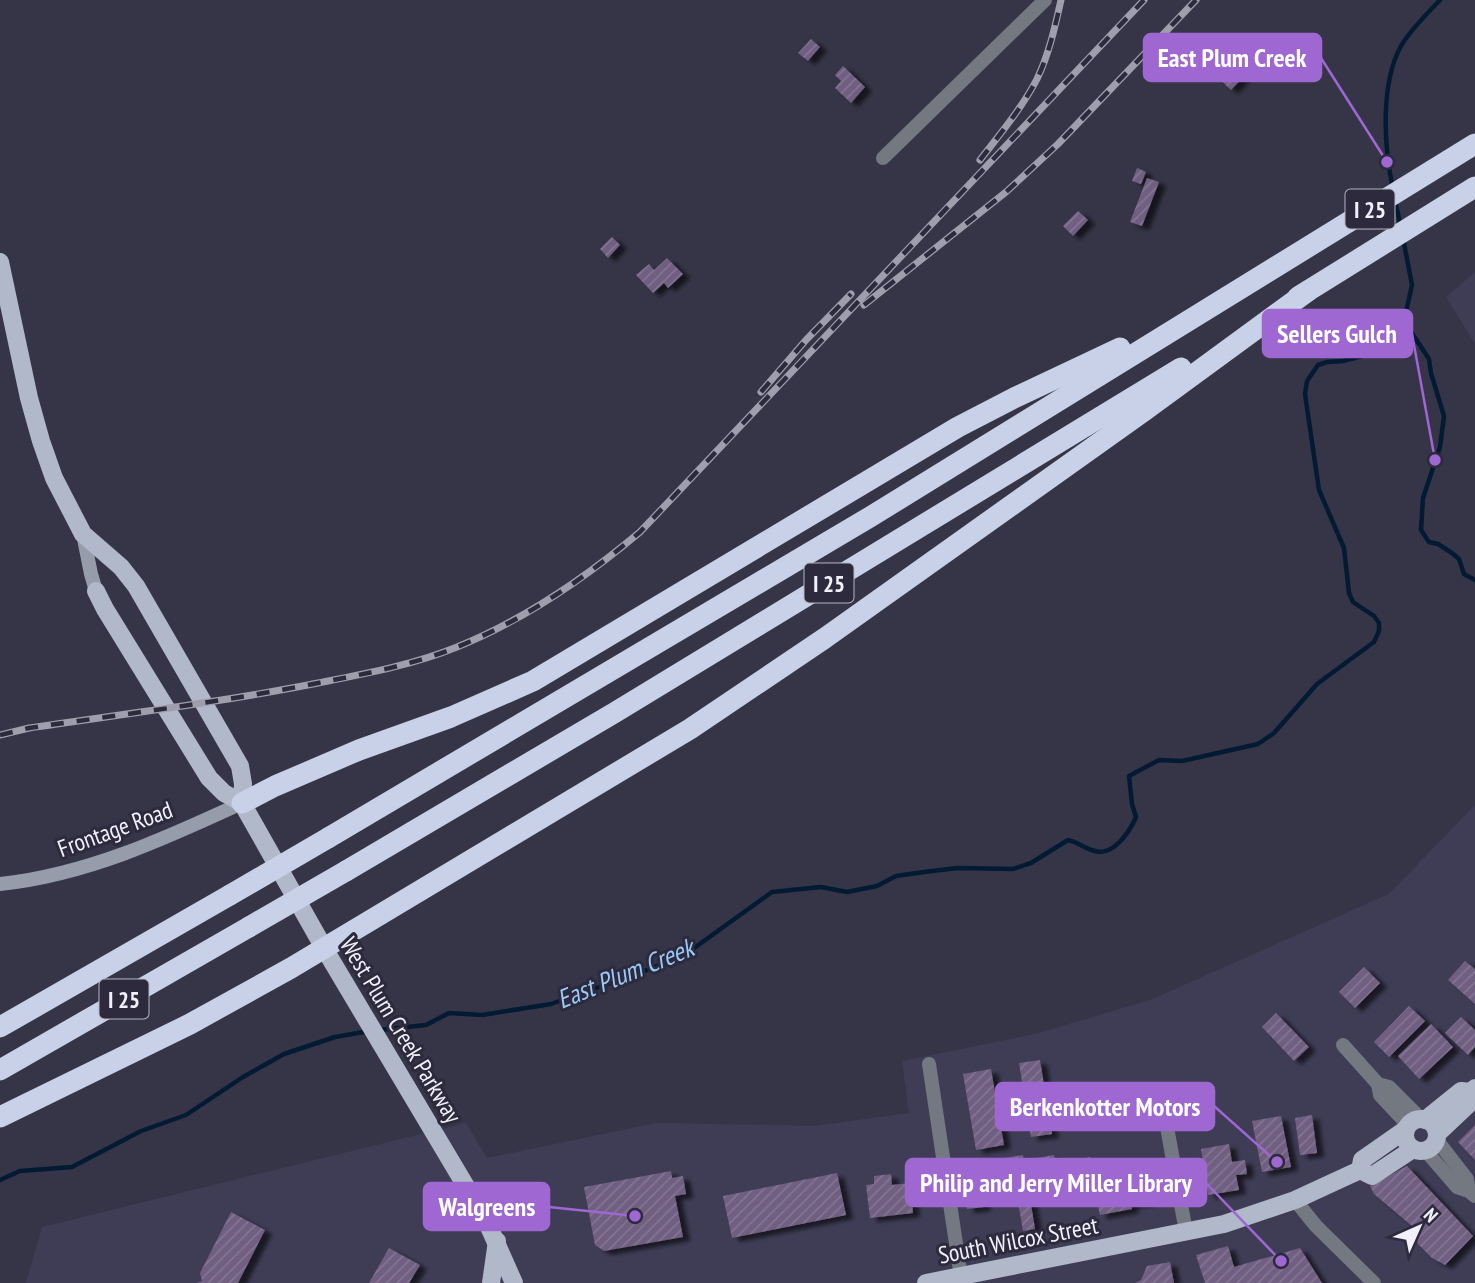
<svg xmlns="http://www.w3.org/2000/svg" width="1475" height="1283" font-family="'PT Sans Narrow',sans-serif">
<defs>
<pattern id="building-hatch" width="6" height="6" patternUnits="userSpaceOnUse" patternTransform="scale(1.75)"><rect width="6" height="6" fill="#6f5e80"/><path d="M-1 1l2-2M0 6l6-6M5 7l2-2" fill="none" stroke="#847593"/></pattern>
<filter id="shadow"><feDropShadow dx="7" dy="4" stdDeviation="2" flood-color="#0009"/></filter>
</defs>
<rect width="100%" height="100%" fill="#363547"/>
<g fill="#3f3d56">
<path d="M1475 272V344L1446 297Z"/>
<path d="M1475 805V1283H26L42 1227 466 1123 487 1158 656 1123 814 1126 909 1113 902 1061 1035 1034 1150 1000 1389 894Z"/>
</g>
<g fill="none" stroke-linecap="round" stroke-linejoin="round">
<g stroke="#021b33" stroke-width="4.5">
<path d="M1393 189C1384 148 1380 84 1401 46 1411 29 1427 14 1440 0"/>
<path d="M1395 201 1401 227"/>
<path d="M1404 321 1429 359 1431 373 1444 416 1440 447 1423 498 1421 530 1429 542 1438 544 1452 553 1459 559 1464 574 1475 580"/>
<path d="M378 1030 426 1025 449 1013 482 1015 551 1004 650 969 690 951 772 892 821 887 847 892 877 886 896 876 924 872 957 868 1013 869 1031 863 1068 840C1078 842 1085 849 1095 851 1113 857 1130 831 1136 817L1132 804 1129 776 1159 760 1182 761 1258 744 1274 733 1317 684 1374 642 1379 631V623L1374 616 1353 602 1349 593 1344 548 1319 490 1305 394 1307 381 1318 365 1327 362 1343 361 1366 355 1380 348 1394 337 1404 321 1412 285 1403 238"/>
<path d="M0 1180 20 1171 72 1167 141 1131 186 1115 243 1077 284 1054 335 1037 369 1031"/>
</g>
</g>
<g fill="url(#building-hatch)" filter="url(#shadow)">
<path d="M1250 35 1267 52 1231 90 1213 73Z"/>
<path d="M811 39 820 47 808 61 798 53Z"/>
<path d="M843 66 865 87 851 103 835 88 841 81 835 75Z"/>
<path d="M1137 168 1146 172 1141 184 1132 181Z"/>
<path d="M1147 178 1159 182 1142 226 1130 222Z"/>
<path d="M1078 211 1088 220 1073 236 1063 226Z"/>
<path d="M612 237 620 245 608 258 600 249Z"/>
<path d="M667 258 683 274 668 288 664 283 653 293 636 275 649 264 654 270Z"/>
<path d="M1465 961 1475 969V1004L1448 980Z"/>
<path d="M1364 967 1380 983 1355 1008 1339 992Z"/>
<path d="M1409 1006 1425 1021 1389 1057 1374 1042Z"/>
<path d="M1276 1013 1309 1047 1294 1061 1262 1027Z"/>
<path d="M1461 1017 1475 1030V1047L1468 1055 1445 1033Z"/>
<path d="M1431 1024 1453 1047 1419 1079 1398 1056Z"/>
<path d="M1040 1060 1052 1134 1031 1137 1019 1063Z"/>
<path d="M991 1069 1004 1145 976 1150 963 1074Z"/>
<path d="M1312 1115 1317 1153 1300 1155 1295 1118Z"/>
<path d="M1281 1116 1291 1167 1262 1172 1252 1121Z"/>
<path d="M1475 1125V1160L1458 1142Z"/>
<path d="M1229 1144 1232 1162 1245 1160 1247 1174 1236 1175 1239 1190 1208 1195 1201 1149Z"/>
<path d="M1023 1155 1035 1229 1023 1231 1013 1172 979 1178 984 1207 967 1209 960 1165Z"/>
<path d="M1054 1155 1062 1195 1033 1200 1025 1160Z"/>
<path d="M1090 1157 1096 1186 1071 1191 1066 1162Z"/>
<path d="M1407 1166 1473 1236 1445 1265 1432 1258 1418 1244 1412 1226 1374 1194 1370 1186Z"/>
<path d="M671 1171 672 1178 683 1176 686 1194 675 1196 683 1237 604 1251 595 1245 584 1187Z"/>
<path d="M837 1173 846 1215 732 1238 723 1196Z"/>
<path d="M891 1174 892 1185 910 1183 913 1213 870 1218 866 1185 874 1184V1176Z"/>
<path d="M1125 1182 1127 1190 1148 1186 1151 1201 1131 1204 1132 1209 1100 1215 1094 1188Z"/>
<path d="M231 1212 265 1230 238 1283H197L202 1281 200 1273Z"/>
<path d="M1228 1246 1234 1267 1300 1248 1322 1283H1205L1196 1255Z"/>
<path d="M389 1248 420 1265 409 1283H369Z"/>
<path d="M1170 1262 1174 1283H1135L1141 1280 1147 1266Z"/>
</g>
<g fill="none" stroke-linecap="round" stroke-linejoin="round">
<g stroke="#747881" stroke-width="14">
<path d="M883 158 1045 0"/>
<path d="M1343 1045 1378 1084 1389 1087 1421 1119"/>
<path d="M929 1064 961 1277"/>
<path d="M1378 1084 1380 1095 1408 1125"/>
<path d="M1165 1116 1186 1232"/>
<path d="M1436 1139 1467 1179 1469 1191"/>
<path d="M1425 1150 1457 1187 1469 1191 1475 1196"/>
<path d="M1295 1200 1316 1226 1374 1283"/>
</g>
<g stroke="#969caa" stroke-width="14">
<path d="M83 534 91 574 96 591"/>
<path d="M0 884C86 875 164 839 242 803"/>
</g>
<g stroke="#b1b8ca" stroke-width="18">
<path d="M0 262 29 398 41 441 54 478 83 534 121 567 136 586 240 766 243 784 242 803 324 948 486 1220 514 1283"/>
<path d="M96 591 105 609 209 778 224 793 242 803"/>
<circle cx="1421" cy="1135" r="16"/>
<path d="M1425 1120 1461 1091 1471 1092"/>
<path d="M1437 1134 1472 1101 1471 1092 1475 1088"/>
<path d="M1360 1170 1372 1176 1413 1149"/>
<path d="M491 1283 497 1241"/>
<path d="M926 1283 1224 1224 1295 1200 1360 1170 1362 1160 1405 1130"/>
</g>
<g stroke="#c8d1e7" stroke-width="21">
<path d="M1298 297 1475 187"/>
<path d="M242 803 275 786 359 750 451 717 533 681 958 427 1014 398 1120 348"/>
<path d="M328 838 870 517 1475 144"/>
<path d="M346 871 614 713 1181 368"/>
<path d="M0 1027 230 895"/>
<path d="M0 1070 249 927"/>
<path d="M0 1117 190 1024 291 968 690 729 825 638 1144 411 1308 291"/>
</g>
<g stroke="#9f9eac" stroke-width="7">
<g id="rail">
<path d="M980 160C1000 134 1022 108 1037 79 1049 54 1055 27 1061 0"/>
<path d="M864 305 1006 192 1058 144 1196 0"/>
<path d="M761 392 806 340 851 294"/>
<path d="M0 735 29 728C125 714 222 702 318 683 364 674 413 665 457 647 524 620 584 579 640 532L1144 0"/>
</g>
</g>
<use href="#rail" stroke="#2c2a3c" stroke-width="4.5" stroke-dasharray="13" stroke-linecap="butt"/>
<g stroke="#c8d1e7" stroke-width="21">
<path d="M230 895 328 838"/>
<path d="M249 927 346 871"/>
</g>
</g>
<g text-anchor="middle" dominant-baseline="central" stroke-width="6" stroke-linejoin="round" paint-order="stroke">
<g fill="#2c2a3c" stroke="#b6b5c2" stroke-width="2">
<rect x="1345.5" y="189.5" width="49" height="39" rx="5"/>
<rect x="804.5" y="563.5" width="49" height="39" rx="5"/>
<rect x="99.5" y="979.5" width="49" height="39" rx="5"/>
</g>
<g font-size="23" font-weight="bold" fill="#f1f0fc">
<text x="1370" y="209">I 25</text>
<text x="829" y="583">I 25</text>
<text x="124" y="999">I 25</text>
</g>
<g font-size="24" fill="#f1f0fc" stroke="#2c2a3c">
<text transform="translate(115 829) rotate(-20)">Frontage Road</text>
<text transform="translate(401 1030) rotate(59)">West Plum Creek Parkway</text>
<text transform="translate(1018 1240) rotate(-11)">South Wilcox Street</text>
</g>
<g font-size="26" font-style="italic" fill="#99cafa" stroke="#2c2a3c">
<text transform="translate(625 973) rotate(-22)">East Plum Creek</text>
</g>
</g>
<path fill="none" stroke="#9e67d1" stroke-width="2.5" d="M1387 162L1321 58M1435 460L1412 334M1277 1162L1214 1106M1281 1261L1206 1183M635 1216L549 1207"/>
<g fill="#9e67d1" stroke="#2c2a3c" stroke-width="2.5">
<circle cx="1387" cy="162" r="7"/>
<circle cx="1435" cy="460" r="7"/>
<circle cx="1277" cy="1162" r="7"/>
<circle cx="1281" cy="1261" r="7"/>
<circle cx="635" cy="1216" r="7"/>
</g>
<g fill="#9e67d1" stroke="#9e67d1" stroke-width="2.5">
<rect x="1144" y="34" width="177" height="47" rx="7"/>
<rect x="1263" y="310" width="149" height="47" rx="7"/>
<rect x="996" y="1083" width="218" height="47" rx="7"/>
<rect x="906" y="1159" width="300" height="47" rx="7"/>
<rect x="424" y="1183" width="125" height="47" rx="7"/>
</g>
<g font-size="26" text-anchor="middle" font-weight="bold" fill="#fff">
<text x="1232" y="67">East Plum Creek</text>
<text x="1337" y="343">Sellers Gulch</text>
<text x="1105" y="1116">Berkenkotter Motors</text>
<text x="1056" y="1192">Philip and Jerry Miller Library</text>
<text x="487" y="1216">Walgreens</text>
</g>
<g transform="translate(1419 1227) rotate(45)" stroke="#2c2a3c" stroke-width="5" paint-order="stroke">
<path d="M0-5L12 26L0 18L-12 26Z" fill="#f1f0fc"/>
<text y="-10" font-size="19" font-weight="bold" text-anchor="middle" fill="#f1f0fc">N</text>
</g>
</svg>
